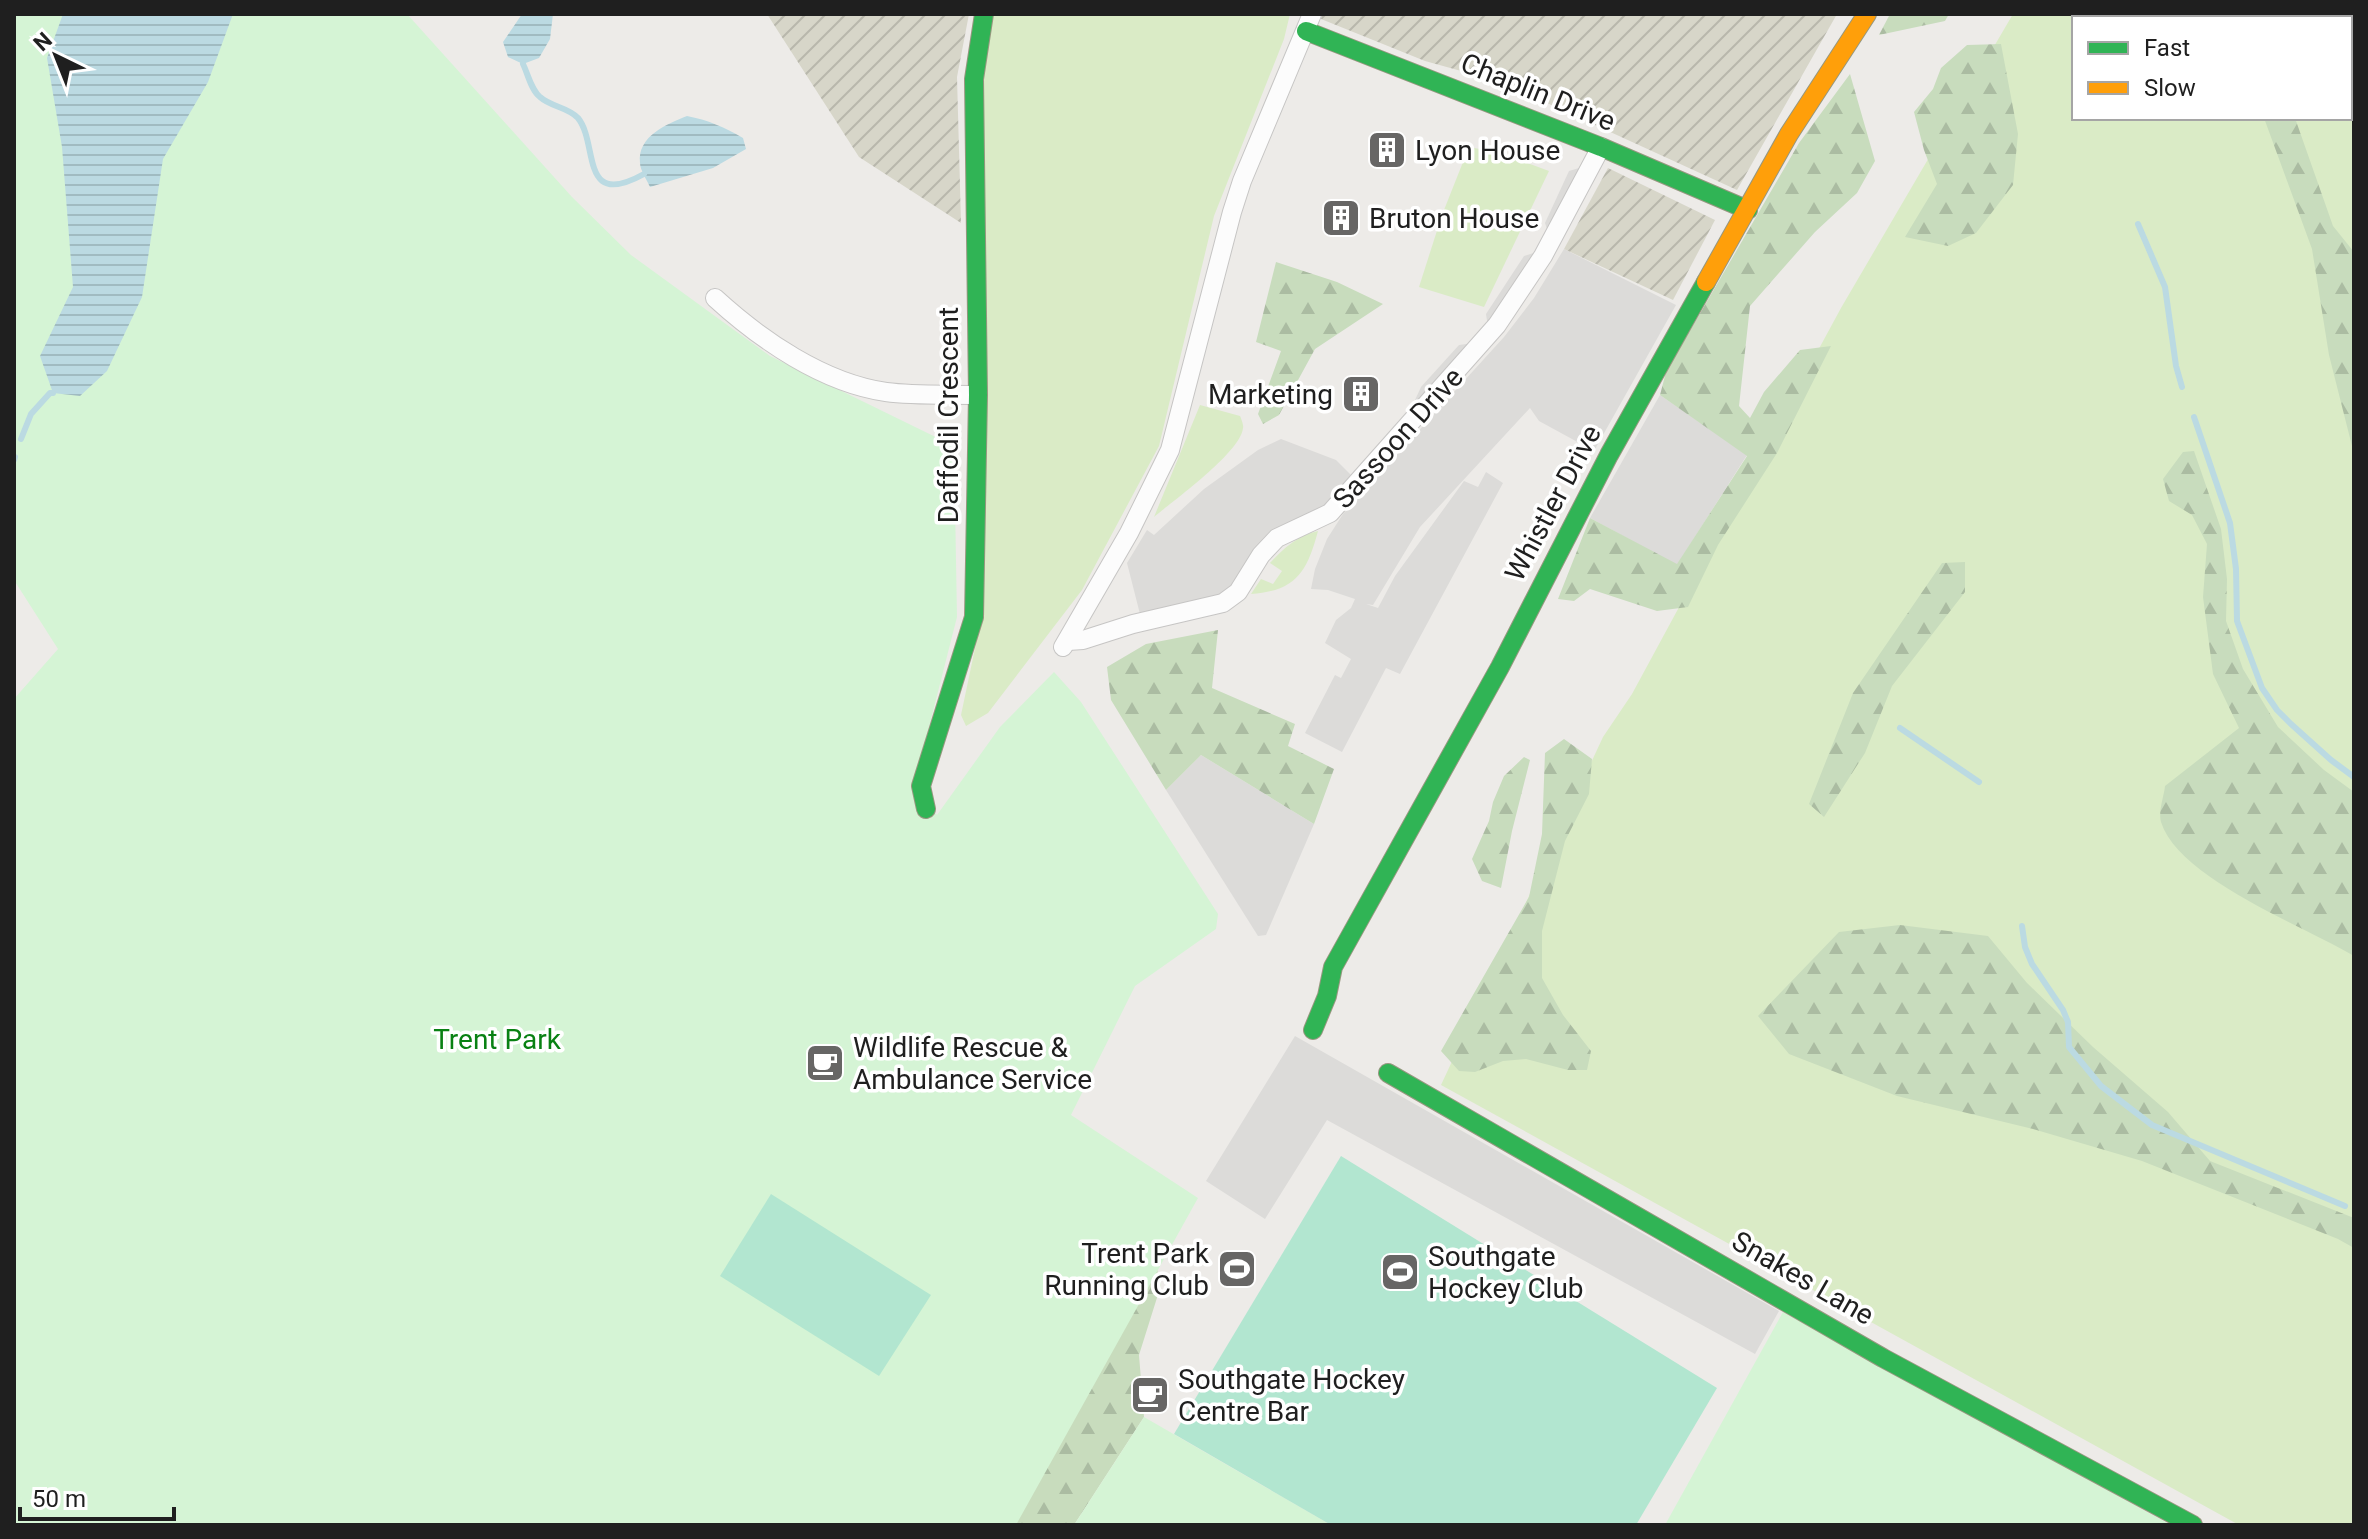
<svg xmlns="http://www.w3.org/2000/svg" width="2368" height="1539" font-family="Roboto,sans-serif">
<defs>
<pattern id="construction-furrows" width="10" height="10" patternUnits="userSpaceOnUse" patternTransform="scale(2)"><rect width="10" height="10" fill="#d7d6c9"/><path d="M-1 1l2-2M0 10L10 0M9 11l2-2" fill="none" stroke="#b8b7ac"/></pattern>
<pattern id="forest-firs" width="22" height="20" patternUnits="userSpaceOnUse" patternTransform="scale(2)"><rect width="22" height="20" fill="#c8dcbd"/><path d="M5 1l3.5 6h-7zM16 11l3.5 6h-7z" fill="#abbca2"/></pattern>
<pattern id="water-rules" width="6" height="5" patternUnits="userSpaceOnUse" patternTransform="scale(2)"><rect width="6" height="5" fill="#bbdae2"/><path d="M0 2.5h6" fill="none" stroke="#a0bbc1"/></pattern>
</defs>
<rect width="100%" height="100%" fill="#edebe8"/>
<g fill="#dcdbd9">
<path d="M1579 168 1548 232 1545 223 1569 171Z"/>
<path d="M1564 249 1676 305 1594 451 1539 421 1530 408 1420 527 1373 605 1366 604 1378 608 1395 576 1464 481 1478 487 1486 472 1503 483 1400 674 1386 668 1342 752 1305 733 1335 675 1341 678 1351 659 1325 643 1336 620 1351 608 1355 599 1328 590 1311 589 1315 569 1327 539 1343 514 1504 337 1534 298Z"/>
<path d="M1537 252 1488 327 1486 314 1524 256Z"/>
<path d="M1474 343 1404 424 1421 387 1459 345Z"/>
<path d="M1660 395 1747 455 1677 565 1590 518Z"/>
<path d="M1281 439 1336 460 1353 477 1329 504 1274 531 1232 588 1222 596 1141 618 1127 563 1147 530 1154 535 1204 489 1258 450Z"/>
<path d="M1201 755 1314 824 1266 935 1258 936 1166 790Z"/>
<path d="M1295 1036 1779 1311 1755 1354 1327 1120 1265 1219 1206 1181Z"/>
</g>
<g fill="url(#construction-furrows)">
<path d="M767 14H969L957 77 961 223 859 157Z"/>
<path d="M1322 14H1837L1737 190 1501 82 1425 61 1321 19Z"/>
<path d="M1608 168 1715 220 1673 300 1564 249Z"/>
</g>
<g fill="#daebc6" fill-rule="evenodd">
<path d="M989 14H1290L1284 39 1214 216 1159 446 1082 590 988 713 966 726 961 715 982 615V63Z"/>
<path d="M2013 14H2354V1525H2239L1441 1085 1603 737 1632 694 1841 308ZM2074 18H2350V118H2074Z"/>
<path d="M1469 147 1501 153 1549 171 1484 307 1419 287 1442 215Z"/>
<path d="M1200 405 1240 416C1241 418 1244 426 1243 428 1241 452 1173 501 1154 517Z"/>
<path d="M1318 531C1307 572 1296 591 1251 594L1261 579 1273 584 1282 571 1270 563C1284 548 1298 535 1318 531Z"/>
</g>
<g fill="url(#forest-firs)">
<path d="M1890 14H1949L1945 21 1879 35Z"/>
<path d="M2001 44 2018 134 2013 185 1976 233 1948 246 1905 237 1937 184 1924 150 1914 112 1933 89 1941 68 1967 45Z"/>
<path d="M1850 74 1875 161 1857 193 1815 232 1750 306 1739 406 1750 418 1764 392 1800 350 1831 346 1777 453 1718 545 1688 607 1657 611 1590 589 1574 601 1558 599 1590 518 1677 564 1747 456 1660 395 1666 372 1799 143Z"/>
<path d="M2264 118H2295L2333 226 2354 252V454L2329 355 2312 249Z"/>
<path d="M1276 262 1337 282 1383 304 1315 349 1279 415 1263 424 1258 414 1281 351 1256 342Z"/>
<path d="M2194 451 2221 529 2227 579 2226 621 2243 669 2278 727 2324 770 2354 792V956C2304 926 2179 879 2161 822 2158 812 2164 796 2165 786L2239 728 2213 674 2203 597 2207 544 2192 515 2169 501 2163 479 2183 452Z"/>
<path d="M1965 562V592L1892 686 1865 753 1824 817 1809 804 1853 693 1942 563Z"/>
<path d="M1218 630 1212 688 1295 724 1288 746 1334 769 1314 824 1201 755 1166 790 1111 700 1107 667 1146 644Z"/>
<path d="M1564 739 1592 759 1589 794 1565 841 1542 931V978L1563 1015 1591 1051 1587 1070H1568L1526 1059 1503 1061 1475 1072 1459 1071 1441 1051 1529 897 1542 834 1545 753Z"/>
<path d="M1524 757 1530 760 1512 831 1501 888 1482 881 1472 859 1489 821 1493 802 1504 776Z"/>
<path d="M1900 925 1988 936 2027 983 2093 1047 2168 1112 2210 1161 2354 1218V1248L2338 1239 2142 1161 2033 1129 1897 1096 1789 1054 1758 1016 1839 932Z"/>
<path d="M1144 1217 1161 1285 1139 1355 1144 1417 1074 1525H959Z"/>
</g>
<g fill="#d5f4d5">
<path d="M14 14H407L572 197 631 255 770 356 954 446 957 617 913 790 937 815 1000 727 1054 672 1081 702 1218 914 1216 929 1135 986 1071 1115 1198 1198 1016 1525H14V699L58 649 14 580Z"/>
<path d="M1783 1312 2171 1525H1665Z"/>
<path d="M1144 1417 1331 1525H1074Z"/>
</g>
<g fill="#b2e6d0">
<path d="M1341 1156 1717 1388 1636 1525H1331L1174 1434Z"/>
<path d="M771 1194 931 1295 879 1376 720 1276Z"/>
</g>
<g fill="url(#water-rules)">
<path d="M63 14H233L208 82 163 159 142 297 107 371 80 396 53 393 40 356 73 287 62 147 47 58Z"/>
<path d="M522 14H553L550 39 539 58 523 64 508 57 503 42Z"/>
<path d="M687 116C708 120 724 127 743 138L746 149 713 168 650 187C647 180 640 170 640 163 637 136 667 124 687 116Z"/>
</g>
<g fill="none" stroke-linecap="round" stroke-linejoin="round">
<g stroke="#bbdae2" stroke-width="6">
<path d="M523 64C528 74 531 90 540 97 551 107 568 107 578 118 599 144 579 210 644 174"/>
<path d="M2138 224 2165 287 2176 366 2182 387"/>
<path d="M2194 417 2230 523 2236 569 2237 621 2262 688 2277 710 2291 724 2331 760 2354 777"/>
<path d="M21 439 31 414 50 393H53"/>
<path d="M14 460 15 457"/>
<path d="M1900 728 1979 782"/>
<path d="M2022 926 2025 947 2032 964 2063 1010 2068 1022 2069 1047 2101 1086 2152 1125 2345 1206"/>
</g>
<g stroke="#c6c5c4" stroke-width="20">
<g id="street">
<path d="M715 298C761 340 823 383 886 392 916 396 948 394 978 395"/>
<path d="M1068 641 1083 640 1133 624 1223 603 1238 592 1261 555 1277 538 1330 513 1497 325 1543 256 1601 147"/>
<path d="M1063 647 1129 533 1170 450 1232 212 1242 181 1312 14"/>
</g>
</g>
<g stroke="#96977f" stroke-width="20">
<g id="fast">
<path d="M1306 31 1601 147 1748 210"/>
<path d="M926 809 921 786 974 617 978 395 974 79 984 14"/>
<path d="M1313 1030 1327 996 1333 967 1500 667 1609 455 1706 282"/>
<path d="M1388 1073 1883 1358 2193 1525"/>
</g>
</g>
<g stroke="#96977f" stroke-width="20">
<path id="slow" d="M1706 282 1789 134 1867 14"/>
</g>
<use href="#street" stroke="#fcfcfc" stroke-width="18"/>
<use href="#fast" stroke="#30b455" stroke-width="18"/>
<use href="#slow" stroke="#ff9f0a" stroke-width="18"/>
</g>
<defs>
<g id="building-square" transform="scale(2)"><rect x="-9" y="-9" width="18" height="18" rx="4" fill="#676665" stroke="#fff"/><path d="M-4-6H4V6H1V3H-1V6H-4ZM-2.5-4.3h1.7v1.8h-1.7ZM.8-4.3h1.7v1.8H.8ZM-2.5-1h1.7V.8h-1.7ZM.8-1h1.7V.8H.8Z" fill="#fff"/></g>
<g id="cafe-square" transform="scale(2)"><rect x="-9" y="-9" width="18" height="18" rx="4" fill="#676665" stroke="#fff"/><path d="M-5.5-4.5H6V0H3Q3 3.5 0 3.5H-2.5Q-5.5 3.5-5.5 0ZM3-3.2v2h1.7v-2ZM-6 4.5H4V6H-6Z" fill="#fff"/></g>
<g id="stadium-square" transform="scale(2)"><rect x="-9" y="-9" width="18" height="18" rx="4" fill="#676665" stroke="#fff"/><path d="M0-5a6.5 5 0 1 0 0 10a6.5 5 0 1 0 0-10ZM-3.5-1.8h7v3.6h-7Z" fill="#fff"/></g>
</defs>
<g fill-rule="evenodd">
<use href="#building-square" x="1387" y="150"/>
<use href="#building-square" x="1341" y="218"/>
<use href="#building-square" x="1361" y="394"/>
<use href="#cafe-square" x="825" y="1063"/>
<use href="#stadium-square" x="1237" y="1269"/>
<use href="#stadium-square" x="1400" y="1272"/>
<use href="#cafe-square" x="1150" y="1395"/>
</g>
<g text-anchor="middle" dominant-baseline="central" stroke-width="7" stroke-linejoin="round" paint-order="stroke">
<g font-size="28" fill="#1f1f1f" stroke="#fff">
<text transform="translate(1538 92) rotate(22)">Chaplin Drive</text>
<text transform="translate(948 415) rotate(-90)">Daffodil Crescent</text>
<text transform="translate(1398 438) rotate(-48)">Sassoon Drive</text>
<text transform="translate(1553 503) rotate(-62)">Whistler Drive</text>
<text transform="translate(1803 1278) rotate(30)">Snakes Lane</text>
</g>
<g font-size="28" fill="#1f1f1f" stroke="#fff" text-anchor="start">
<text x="1415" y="150">Lyon House</text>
<text x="1369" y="218">Bruton House</text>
<text x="1333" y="394" text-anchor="end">Marketing</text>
<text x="853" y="1047">Wildlife Rescue &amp;<tspan x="853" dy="32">Ambulance Service</tspan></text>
<text x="1209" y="1253" text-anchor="end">Trent Park<tspan x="1209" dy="32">Running Club</tspan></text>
<text x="1428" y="1256">Southgate<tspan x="1428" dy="32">Hockey Club</tspan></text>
<text x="1178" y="1379">Southgate Hockey<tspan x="1178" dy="32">Centre Bar</tspan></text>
</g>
<g font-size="28" fill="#098113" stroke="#fff">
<text x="497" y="1039">Trent Park</text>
</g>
</g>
<rect width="2368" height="1539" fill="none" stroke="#1f1f1f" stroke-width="32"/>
<rect x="2072" y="16" width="280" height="104" fill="#ffffff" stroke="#a5a5a5" stroke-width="2"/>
<rect x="2088" y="42" width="40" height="12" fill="#30b455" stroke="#a5a5a5" stroke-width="2"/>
<text x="2144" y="56" font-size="24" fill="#1f1f1f">Fast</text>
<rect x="2088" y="82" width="40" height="12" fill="#ff9f0a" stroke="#a5a5a5" stroke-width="2"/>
<text x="2144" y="96" font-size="24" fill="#1f1f1f">Slow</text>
<g transform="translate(56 56) rotate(317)" stroke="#ffffff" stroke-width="6" paint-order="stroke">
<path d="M0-6L14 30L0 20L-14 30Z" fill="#1f1f1f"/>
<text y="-12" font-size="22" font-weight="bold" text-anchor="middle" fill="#1f1f1f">N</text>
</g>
<path d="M20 1507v12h154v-12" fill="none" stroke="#1f1f1f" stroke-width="4"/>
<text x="32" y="1507" font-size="24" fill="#1f1f1f" stroke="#ffffff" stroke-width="6" paint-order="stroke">50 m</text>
</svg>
